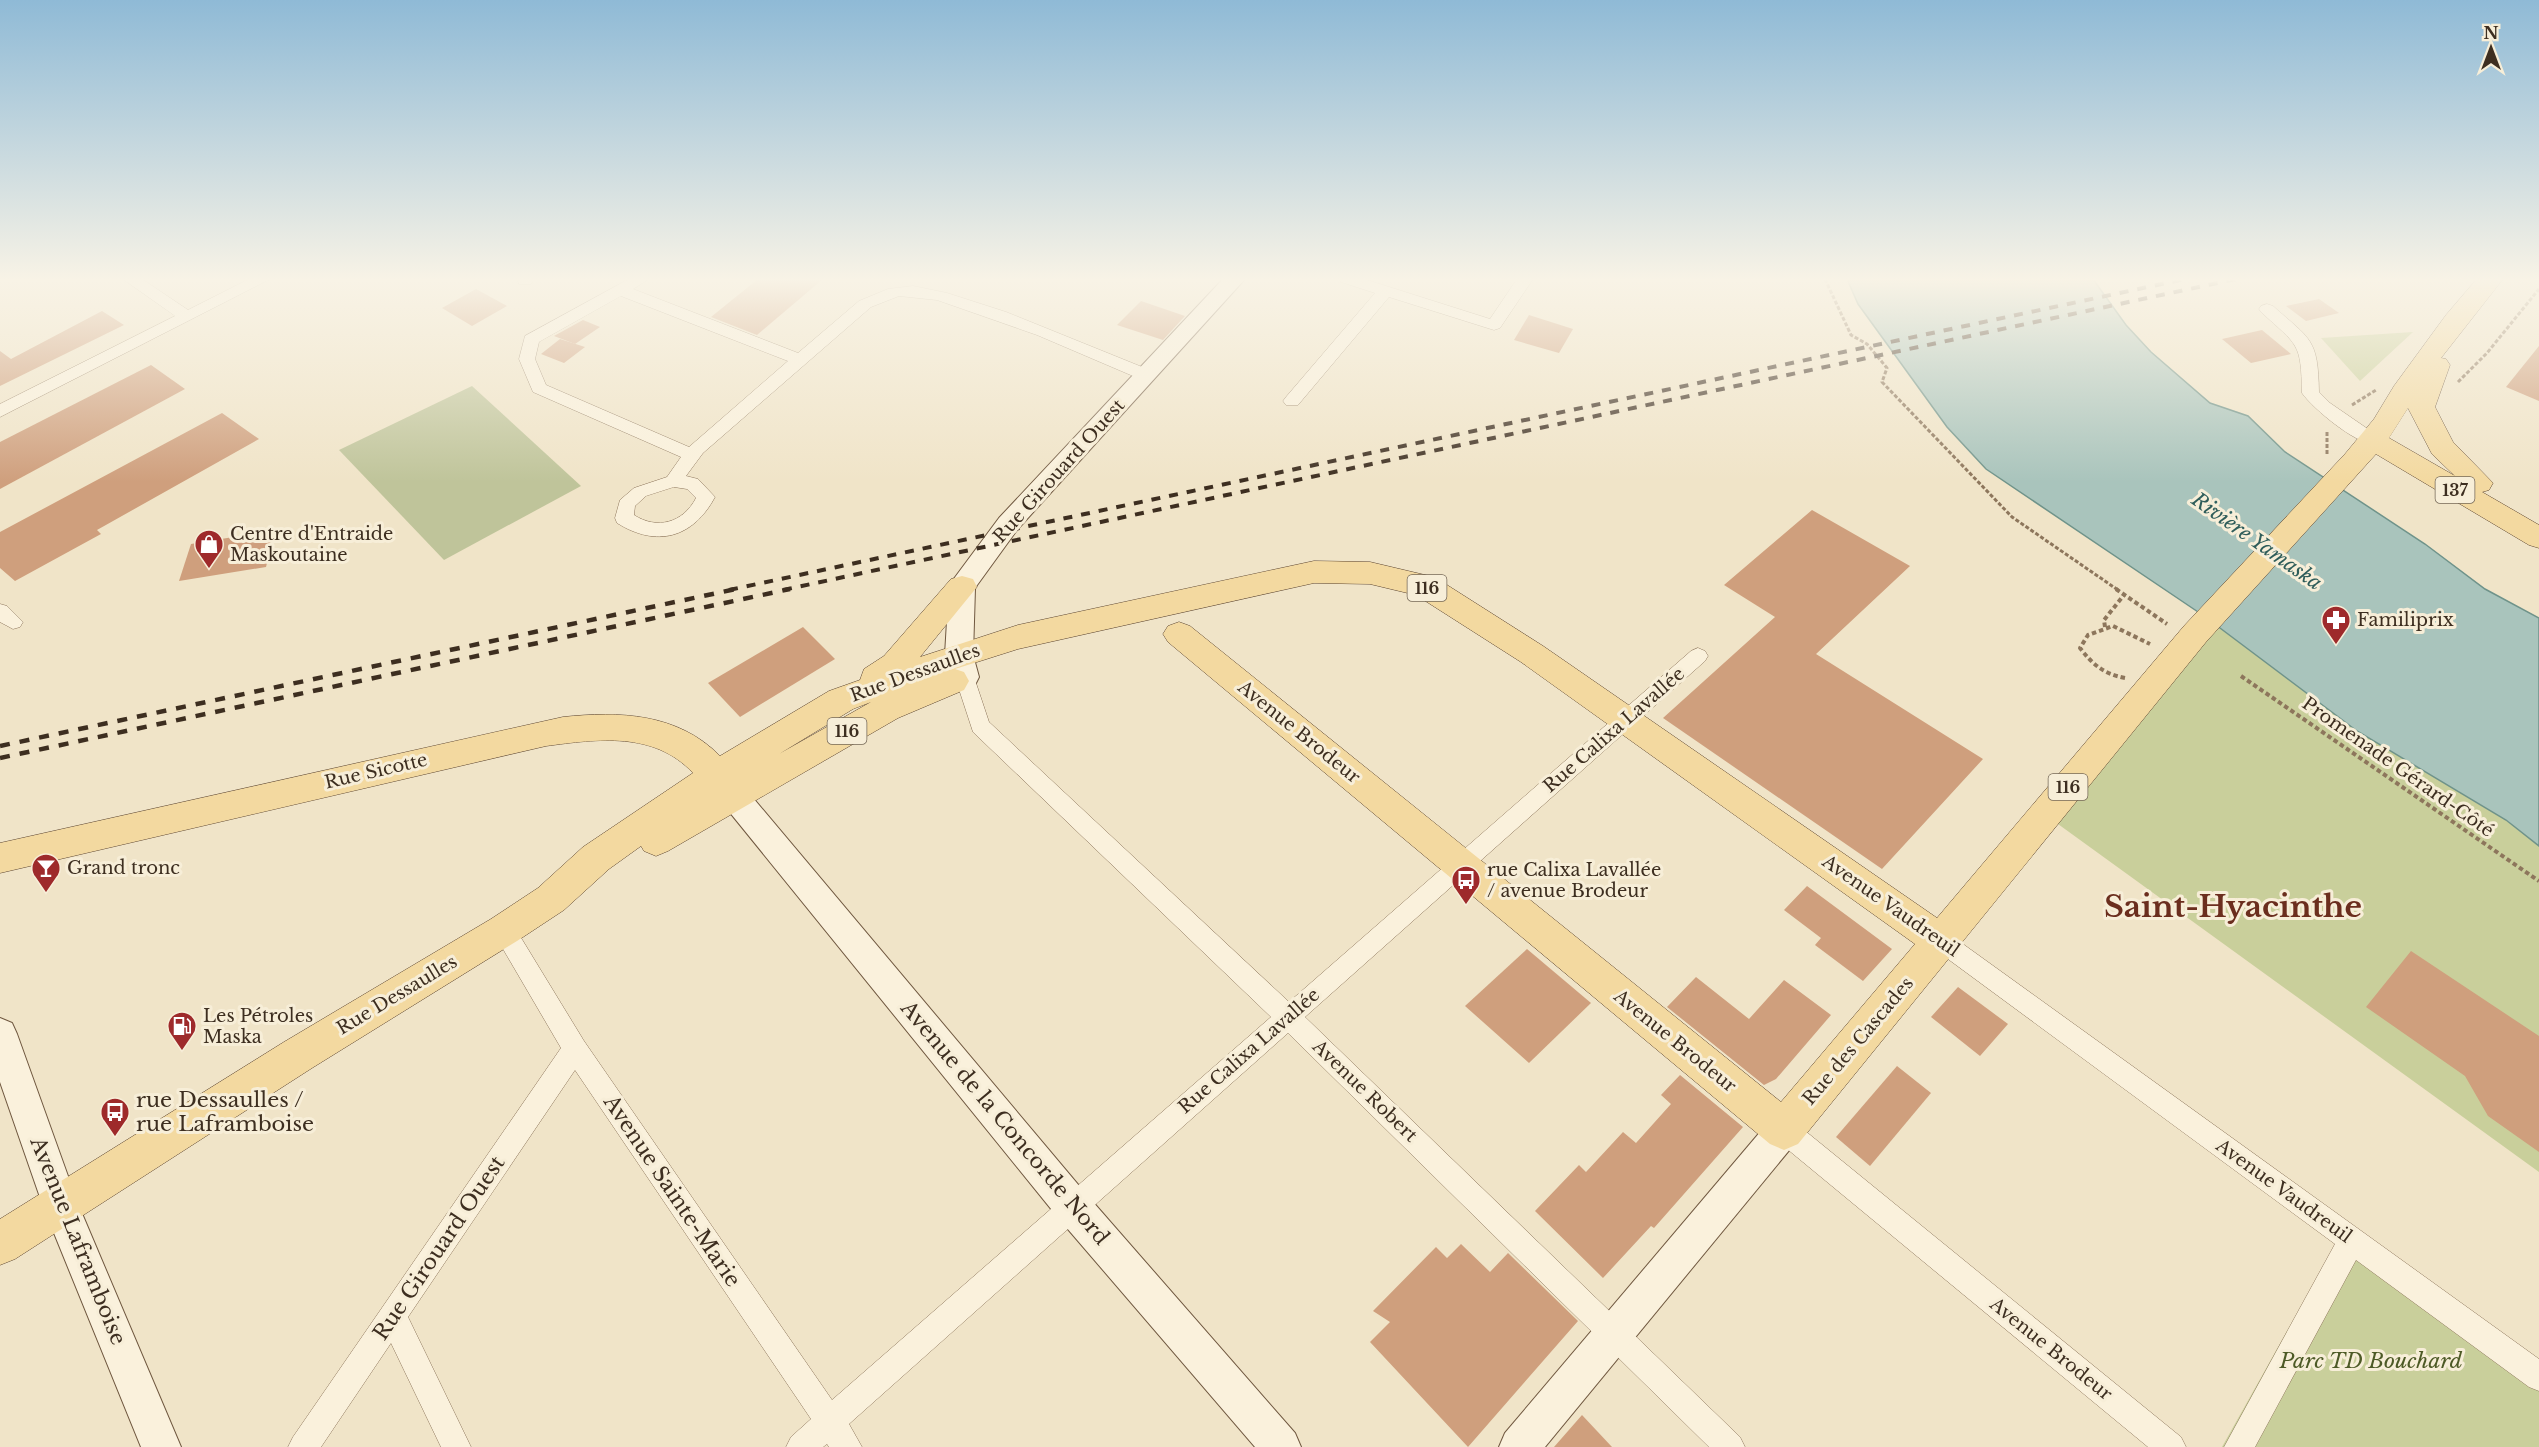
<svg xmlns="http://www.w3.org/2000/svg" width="2539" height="1447" font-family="'Libre Baskerville',serif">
<rect width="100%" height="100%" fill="#f0e4c8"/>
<g fill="#c9cf9b">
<path d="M2413 332 2360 381 2321 338Z"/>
<path d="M2204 616 2357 731 2506 820 2539 846V1172L2040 811Z"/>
<path d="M2342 1233 2539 1372V1447H2222Z"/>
</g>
<path fill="#bfc49a" d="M472 386 581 486 444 560 339 450Z"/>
<path fill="#a9c4bc" stroke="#6f938a" stroke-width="1.5" d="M1847 279H2093L2126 325 2151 352 2210 403 2248 416 2285 452 2425 544 2485 589 2539 618V846L2506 820 2357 731 2204 616 1986 469 1947 427 1858 304Z"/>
<g fill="#cf9f7d">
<path d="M758 279H823L757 335 711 317Z"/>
<path d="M476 289 507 306 472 326 442 308Z"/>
<path d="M2319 299 2339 313 2306 321 2286 306Z"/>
<path d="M1141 301 1185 316 1163 340 1117 325Z"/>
<path d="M102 311 124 325 0 386V351L11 359Z"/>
<path d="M1529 315 1573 329 1559 353 1514 340Z"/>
<path d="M583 320 600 327 575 344 554 336Z"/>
<path d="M2262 330 2291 354 2251 363 2222 339Z"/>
<path d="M560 339 585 347 564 363 541 354Z"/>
<path d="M2539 346V401L2506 387Z"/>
<path d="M151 365 185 389 0 489V442Z"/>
<path d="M222 413 259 439 97 530 101 534 15 581 0 568V532Z"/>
<path d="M1812 510 1910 566 1816 654 1983 759 1882 869 1663 718 1775 617 1724 585Z"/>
<path d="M275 530 266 567 179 581 191 544Z"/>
<path d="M803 627 835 659 740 717 708 683Z"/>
<path d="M1807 886 1892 949 1863 981 1815 945 1821 938 1784 910Z"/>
<path d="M1527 949 1591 1003 1529 1063 1465 1006Z"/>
<path d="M2411 951 2539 1036V1152L2488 1116 2465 1076 2366 1007Z"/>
<path d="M1696 977 1749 1019 1784 980 1831 1015 1776 1079 1764 1085 1667 1007Z"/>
<path d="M1958 987 2008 1024 1980 1056 1931 1017Z"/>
<path d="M1897 1066 1931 1093 1870 1166 1836 1137Z"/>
<path d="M1680 1075 1743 1127 1654 1228 1651 1226 1603 1278 1535 1211 1579 1165 1586 1172 1623 1132 1636 1143 1671 1104 1661 1095Z"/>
<path d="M1461 1244 1490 1272 1508 1253 1578 1321 1468 1447 1370 1342 1390 1322 1373 1311 1436 1247 1447 1258Z"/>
<path d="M1582 1415 1612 1447H1554Z"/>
</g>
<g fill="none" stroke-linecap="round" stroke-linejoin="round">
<g stroke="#8d765c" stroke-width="1">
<g id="street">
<path d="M123 279H142L188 310 249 279H270L0 417V404L175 316Z"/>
<path d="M518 279H534L531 284H519Z"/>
<path d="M629 279H649L633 289 798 353 859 301 888 289 913 286 947 293 1006 312 1152 371 1154 375 1152 379H1140L1037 335 937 300 899 296 871 307 703 453 686 476 698 479 715 497C693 538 657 548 617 523L615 518 620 500 634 488 667 477 681 457 533 392 519 359 525 336ZM621 296 788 361 689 447 546 385 535 359 539 342ZM674 487 687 489 696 498C683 523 657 530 634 515L635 506 646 496Z"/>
<path d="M1339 279H1364L1490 319 1517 279H1533L1500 328 1494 330 1389 297 1298 405H1286L1283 401 1286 397 1375 293 1341 282Z"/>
<path d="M2267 304 2273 306C2311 340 2318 338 2319 392L2330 403 2378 436 2381 440 2378 444C2361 449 2312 408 2302 393 2301 342 2298 346 2261 312L2259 309 2261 306Z"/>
<path d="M0 604 7 606 23 622 20 627 13 629 0 622Z"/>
<path d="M1698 648 1705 651 1708 656 1705 661 1305 1017 1740 1437 1745 1447H1709L1288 1033 849 1424 862 1447H829L827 1444 823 1447H786L791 1437 811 1419 575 1070 408 1317 471 1447H441L391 1343 321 1447H288L293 1437 561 1048 496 937 492 930 496 923 504 920 512 923 584 1041 832 1400 1271 1017 973 732 955 677 958 671 965 669 972 671 989 722 1289 1002 1691 651Z"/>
<path d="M1941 931 1949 934 2539 1359V1391L2529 1387 2356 1260 2255 1447H2224L2335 1244 1933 948 1929 941 1933 934Z"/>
<path d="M1784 1117 1793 1121 2181 1437 2186 1447H2148L1775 1139 1771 1130 1775 1121Z"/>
</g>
</g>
<g stroke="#6f573f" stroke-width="2">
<g id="secondary">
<path d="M1223 279H1245L1017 530 975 588 973 655 979 677 975 685 965 688 955 685 945 655 949 587 953 580 999 518Z"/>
<path d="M733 783 743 786 1086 1194 1295 1433 1301 1447H1255L1060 1220 723 804 718 795 723 786Z"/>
<path d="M0 1018 12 1023 17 1034 78 1204 181 1447H141L43 1206 0 1082Z"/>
<path d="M1784 1113 1796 1118 1802 1130 1796 1142 1545 1447H1499L1505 1433 1772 1118Z"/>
</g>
</g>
<g stroke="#5b4430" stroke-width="1">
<path id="primary" d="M2477 279H2503L2441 358 2446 359 2450 365 2435 407 2453 442 2493 483 2489 490 2482 492 2539 525V548L2529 545 2376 454 2206 642 1798 1144 1784 1150 1770 1144 1168 642 1163 634 1168 626 1179 622 1190 626 1781 1102 1915 944 1521 662 1416 595 1370 584 1314 583 1018 649 955 669 964 672 969 681 964 690 898 718 668 851 656 856 644 851 641 846 609 869 564 910 517 941 312 1068 15 1259 0 1265V1219L284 1042 491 919 538 888 583 847 693 773C654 731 598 739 546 746L0 873V843L563 717C619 711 678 713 720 756L829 691 860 680 864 669 884 656 951 579 962 576 973 579 977 587 920 657 1018 625 1314 561 1370 562 1425 575 1436 578 1543 646 1937 918 2184 626 2345 454 2374 419 2394 386 2446 315ZM2408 408 2432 454 2455 476 2389 438ZM871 702 779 754 853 709Z"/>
</g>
<g stroke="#8d765c" stroke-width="3" stroke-dasharray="4 2" stroke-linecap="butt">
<path d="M1825 279 1851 335 1867 344 1887 368 1882 382 2012 517 2118 590"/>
<path d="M2458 382 2487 353 2539 289"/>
<path d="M2352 405 2376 390"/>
<path d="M2327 432V455"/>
</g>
<g stroke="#8d765c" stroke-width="4" stroke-dasharray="4.5 3" stroke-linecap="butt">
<path d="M2116 589 2167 624"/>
<path d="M2105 627 2104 620 2124 595"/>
<path d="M2241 676 2539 881"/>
<path d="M2125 678C2104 674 2093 665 2080 648L2088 635 2113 626 2150 644"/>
</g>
<use href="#street" fill="#faf1dc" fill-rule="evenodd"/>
<use href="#secondary" fill="#faf1dc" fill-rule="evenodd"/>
<use href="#primary" fill="#f3d9a0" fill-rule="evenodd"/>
<g stroke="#3d2e20" stroke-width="4" stroke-dasharray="9 9" stroke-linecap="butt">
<path d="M729 590 2185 279"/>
<path d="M783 590 2236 279"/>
</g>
<g stroke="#3d2e20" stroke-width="4.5" stroke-dasharray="10 10" stroke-linecap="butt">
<path d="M0 746 736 589"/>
<path d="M0 758 790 589"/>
</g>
</g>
<linearGradient id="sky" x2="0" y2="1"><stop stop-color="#8fbad6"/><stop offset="0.58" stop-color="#f8f3e6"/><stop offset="1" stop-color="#f8f3e6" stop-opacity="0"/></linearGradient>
<rect width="2539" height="482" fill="url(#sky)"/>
<defs>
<g id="shop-pin" transform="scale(1.5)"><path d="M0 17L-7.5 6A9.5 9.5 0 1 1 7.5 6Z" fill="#9e2a2b" stroke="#f7eed8"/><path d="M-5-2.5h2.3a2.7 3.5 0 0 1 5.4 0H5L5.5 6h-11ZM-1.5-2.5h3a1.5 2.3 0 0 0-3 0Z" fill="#fff"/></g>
<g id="pharmacy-pin" transform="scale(1.5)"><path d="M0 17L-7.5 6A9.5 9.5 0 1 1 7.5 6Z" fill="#9e2a2b" stroke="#f7eed8"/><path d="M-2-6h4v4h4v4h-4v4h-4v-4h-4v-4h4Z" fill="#fff"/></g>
<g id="bar-pin" transform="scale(1.5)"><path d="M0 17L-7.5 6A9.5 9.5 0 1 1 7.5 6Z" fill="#9e2a2b" stroke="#f7eed8"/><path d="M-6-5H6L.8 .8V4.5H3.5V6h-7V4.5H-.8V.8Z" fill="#fff"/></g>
<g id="bus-pin" transform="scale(1.5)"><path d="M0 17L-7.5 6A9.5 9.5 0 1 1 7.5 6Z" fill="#9e2a2b" stroke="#f7eed8"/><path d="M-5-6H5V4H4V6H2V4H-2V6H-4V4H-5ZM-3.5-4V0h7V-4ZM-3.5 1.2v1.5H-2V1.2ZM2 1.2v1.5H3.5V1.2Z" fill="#fff"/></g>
<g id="fuel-pin" transform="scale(1.5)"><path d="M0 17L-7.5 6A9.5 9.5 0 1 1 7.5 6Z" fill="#9e2a2b" stroke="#f7eed8"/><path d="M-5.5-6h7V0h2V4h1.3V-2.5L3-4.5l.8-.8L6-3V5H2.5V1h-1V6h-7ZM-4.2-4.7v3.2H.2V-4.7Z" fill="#fff"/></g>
</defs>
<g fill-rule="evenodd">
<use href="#shop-pin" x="209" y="544"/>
<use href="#pharmacy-pin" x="2336" y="620"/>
<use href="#bar-pin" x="46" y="868"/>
<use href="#bus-pin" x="1466" y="880"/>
<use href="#fuel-pin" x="182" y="1026"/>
<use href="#bus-pin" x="115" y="1112"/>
</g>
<g text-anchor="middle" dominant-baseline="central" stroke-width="6" stroke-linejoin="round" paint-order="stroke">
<g fill="#f7eed8" stroke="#756857" stroke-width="1.5">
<rect x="2435.5" y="477" width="39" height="26" rx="4.5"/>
<rect x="1407.5" y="575" width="39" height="26" rx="4.5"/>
<rect x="827.5" y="718" width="39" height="26" rx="4.5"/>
<rect x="2048.5" y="774" width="39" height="26" rx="4.5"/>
</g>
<g font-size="16" font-weight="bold" fill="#3d2e20">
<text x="2455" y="490">137</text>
<text x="1427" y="588">116</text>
<text x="847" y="731">116</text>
<text x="2068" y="787">116</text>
</g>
<g font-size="18" fill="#3d2e20" stroke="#f7eed8">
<text transform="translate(1059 471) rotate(-48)">Rue Girouard Ouest</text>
<text transform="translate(915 673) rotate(-20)">Rue Dessaulles</text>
<text transform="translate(1614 730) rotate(-41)">Rue Calixa Lavallée</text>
<text transform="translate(1299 732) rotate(39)">Avenue Brodeur</text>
<text transform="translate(2398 767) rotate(35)">Promenade Gérard-Côté</text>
<text transform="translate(376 771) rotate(-13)">Rue Sicotte</text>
<text transform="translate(1891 906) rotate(35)">Avenue Vaudreuil</text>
<text transform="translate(397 995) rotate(-31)">Rue Dessaulles</text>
<text transform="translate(1675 1041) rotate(39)">Avenue Brodeur</text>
<text transform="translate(1858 1041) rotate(-50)">Rue des Cascades</text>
<text transform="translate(1249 1051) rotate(-41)">Rue Calixa Lavallée</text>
<text transform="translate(1365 1091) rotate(44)">Avenue Robert</text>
<text transform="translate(2284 1191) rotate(36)">Avenue Vaudreuil</text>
<text transform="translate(2051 1349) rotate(39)">Avenue Brodeur</text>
</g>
<g font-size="18" fill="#3d2e20" stroke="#f7eed8" text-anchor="start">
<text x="230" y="534">Centre d'Entraide<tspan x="230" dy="21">Maskoutaine</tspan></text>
<text x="2357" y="620">Familiprix</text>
<text x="67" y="868">Grand tronc</text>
<text x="1487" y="870">rue Calixa Lavallée<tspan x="1487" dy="21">/ avenue Brodeur</tspan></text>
<text x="203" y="1016">Les Pétroles<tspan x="203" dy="21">Maska</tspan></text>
</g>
<g font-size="20" font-style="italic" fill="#2f5d5a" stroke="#f7eed8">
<text transform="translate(2257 541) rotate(35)">Rivière Yamaska</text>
</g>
<g font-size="21" fill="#3d2e20" stroke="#f7eed8" text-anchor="start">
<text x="136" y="1100">rue Dessaulles /<tspan x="136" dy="24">rue Laframboise</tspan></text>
</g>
<g font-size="21" fill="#3d2e20" stroke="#f7eed8">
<text transform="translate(1005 1123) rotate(50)">Avenue de la Concorde Nord</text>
<text transform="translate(672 1191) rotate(56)">Avenue Sainte-Marie</text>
<text transform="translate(78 1241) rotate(68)">Avenue Laframboise</text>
<text transform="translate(439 1248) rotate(-56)">Rue Girouard Ouest</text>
</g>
<g font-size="21" font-style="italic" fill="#4d5a26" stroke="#f7eed8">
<text x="2371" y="1361">Parc TD Bouchard</text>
</g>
<g font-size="30" font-weight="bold" fill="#6b2e1e" stroke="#f7eed8">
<text x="2233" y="906">Saint-Hyacinthe</text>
</g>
</g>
<g transform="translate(2491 48)" stroke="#f7eed8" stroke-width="4.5" paint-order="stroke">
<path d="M0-4.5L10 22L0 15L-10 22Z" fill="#3d2e20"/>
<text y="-9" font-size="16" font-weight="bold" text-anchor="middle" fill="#3d2e20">N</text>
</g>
</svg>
